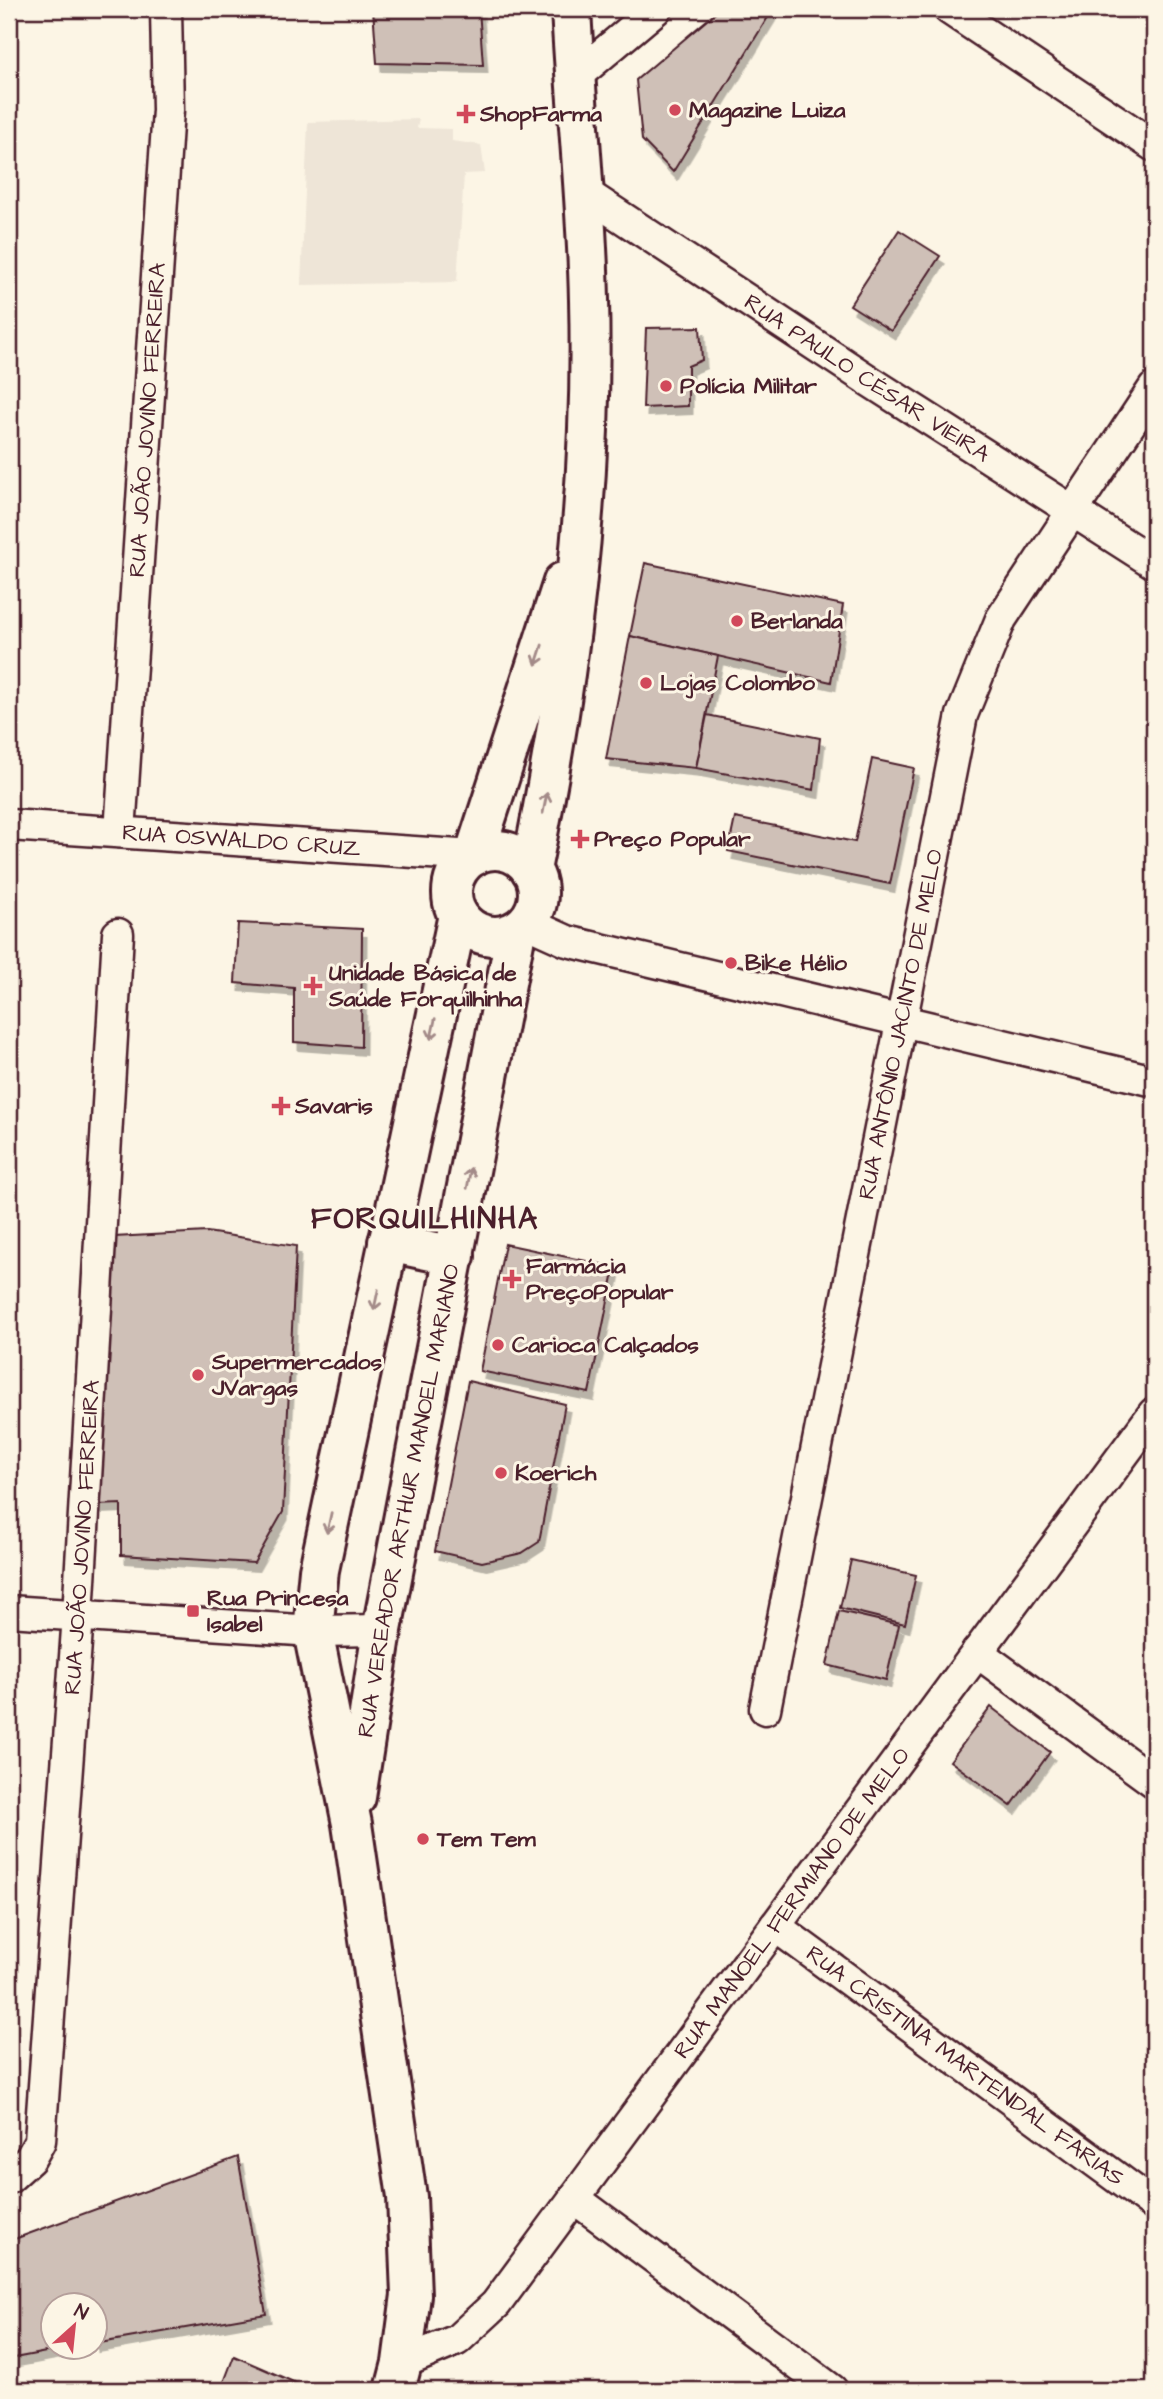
<svg xmlns="http://www.w3.org/2000/svg" width="1163" height="2399" font-family="'Architects Daughter',sans-serif">
<defs>
<filter id="shadow"><feDropShadow dx="4.5" dy="8" stdDeviation="0" flood-color="#0004"/></filter>
</defs>
<rect width="100%" height="100%" fill="#fcf5e5"/>
<filter id="ink" filterUnits="userSpaceOnUse"><feTurbulence type="fractalNoise" baseFrequency=".0143" numOctaves="2"/><feDisplacementMap in="SourceGraphic" scale="14" xChannelSelector="R" yChannelSelector="G"/><feConvolveMatrix kernelMatrix="1 2 1 2 8 2 1 2 1" color-interpolation-filters="sRGB"/></filter>
<g filter="url(#ink)">
<path fill="#eee5d7" d="M419 119 417 128 452 129V141L481 145 485 173 464 174 457 282 301 285 308 122Z"/>
<g fill="#cfc0b7" stroke="#4a1f2b" stroke-width="2" filter="url(#shadow)">
<path d="M373 9H479L483 65 377 63Z"/>
<path d="M720 9H773L673 172 642 140 636 80Z"/>
<path d="M899 230 940 256 891 331 850 305Z"/>
<path d="M700 327 702 360 688 366V406L643 408 646 328Z"/>
<path d="M645 563 843 605 831 682 630 636Z"/>
<path d="M630 636 718 656 696 768 606 759Z"/>
<path d="M707 715 820 738 814 790 696 768Z"/>
<path d="M872 759 914 768 890 884 728 851 735 818 855 842Z"/>
<path d="M238 923 362 929 361 1047 294 1042V988L235 983Z"/>
<path d="M207 1232 296 1246 283 1512 254 1563 121 1555V1504L97 1505 114 1237Z"/>
<path d="M505 1244 615 1267 589 1393 480 1371Z"/>
<path d="M468 1381 565 1404 539 1542 522 1553 482 1562 435 1551Z"/>
<path d="M851 1560 916 1575 905 1624 840 1608Z"/>
<path d="M839 1611 899 1625 886 1680 827 1665Z"/>
<path d="M991 1707 1050 1752 1011 1806 950 1761Z"/>
<path d="M238 2157 266 2314 94 2344V2304H52V2346H78L9 2359V2241Z"/>
<path d="M234 2356 312 2390H221Z"/>
</g>
<g fill="none" stroke-linecap="round" stroke-linejoin="round">
<g stroke="#4a1f2b" stroke-width="35">
<g id="street">
<path d="M949 9 1154 146"/>
<path d="M575 77 656 9"/>
<path id="s1" d="M582 191 871 382 1154 563"/>
<path id="s2" d="M9 825 474 856"/>
<path id="s3" d="M120 832 168 110 166 9"/>
<path d="M527 923 567 941 1154 1081"/>
<path d="M9 1611 313 1631 382 1630"/>
<path d="M977 1652 1154 1782"/>
<path id="s4" d="M765 1709 962 715 1001 619 1154 388"/>
<path id="s5" d="M775 1926 1154 2205"/>
<path id="s6" d="M9 2178 30 2159 40 2141 78 1615 118 934"/>
<path d="M574 2198 832 2390"/>
<path id="s7" d="M402 2363 457 2340 496 2304 1154 1413"/>
</g>
</g>
<g stroke="#4a1f2b" stroke-width="44">
<g id="secondary">
<circle cx="495" cy="893" r="43"/>
<path d="M474 856 563 582"/>
<path d="M531 870C569 680 594 494 589 300 587 203 576 106 571 9"/>
<path d="M388 1242 455 1256"/>
<path id="s8" d="M356 1797 382 1630 516 931"/>
<path d="M395 2390 402 2363 411 2295 407 2197 352 1824 313 1631 319 1570 458 915"/>
</g>
</g>
<use href="#street" stroke="#fcf5e5" stroke-width="30"/>
<use href="#secondary" stroke="#fcf5e5" stroke-width="38"/>
</g>
<defs><path id="oneway-shaft" d="M-6 0H5M1.5-3L5.5 0L1.5 3" fill="none" stroke-width="1.6" stroke-linecap="round" stroke-linejoin="round" transform="scale(1.75)"/></defs>
<g stroke="#a38a88">
<use href="#oneway-shaft" transform="translate(539 655) rotate(108)"/>
<use href="#oneway-shaft" transform="translate(545 803) rotate(-79)"/>
<use href="#oneway-shaft" transform="translate(433 1029) rotate(102)"/>
<use href="#oneway-shaft" transform="translate(469 1178) rotate(-80)"/>
<use href="#oneway-shaft" transform="translate(376 1300) rotate(102)"/>
<use href="#oneway-shaft" transform="translate(329 1523) rotate(102)"/>
</g>
</g>
<g fill="#d1495b" stroke="#fcf5e5" stroke-width="2.5">
<circle cx="675" cy="110" r="7"/>
<path d="M462.5 103.5h7v7h7v7h-7v7h-7v-7h-7v-7h7z"/>
<circle cx="666" cy="386" r="7"/>
<circle cx="737" cy="621" r="7"/>
<circle cx="646" cy="683" r="7"/>
<path d="M576.5 828.5h7v7h7v7h-7v7h-7v-7h-7v-7h7z"/>
<circle cx="731" cy="963" r="7"/>
<path d="M309.5 975.5h7v7h7v7h-7v7h-7v-7h-7v-7h7z"/>
<path d="M277.5 1095.5h7v7h7v7h-7v7h-7v-7h-7v-7h7z"/>
<path d="M508.5 1268.5h7v7h7v7h-7v7h-7v-7h-7v-7h7z"/>
<circle cx="498" cy="1345" r="7"/>
<circle cx="198" cy="1375" r="7"/>
<circle cx="501" cy="1473" r="7"/>
<rect x="186" y="1604" width="14" height="14" rx="3.5"/>
<circle cx="423" cy="1839" r="7"/>
</g>
<g text-anchor="middle" dominant-baseline="central" stroke-width="6" stroke-linejoin="round" paint-order="stroke">
<g font-size="23" font-weight="bold" fill="#4a1f2b" stroke="#fcf5e5" text-anchor="start">
<text x="689" y="110">Magazine Luiza</text>
<text x="480" y="114">ShopFarma</text>
<text x="680" y="386">Polícia Militar</text>
<text x="751" y="621">Berlanda</text>
<text x="660" y="683">Lojas Colombo</text>
<text x="594" y="839">Preço Popular</text>
<text x="745" y="963">Bike Hélio</text>
<text x="329" y="973">Unidade Básica de<tspan x="329" dy="26">Saúde Forquilhinha</tspan></text>
<text x="295" y="1106">Savaris</text>
<text x="526" y="1266">Farmácia<tspan x="526" dy="26">PreçoPopular</tspan></text>
<text x="512" y="1345">Carioca Calçados</text>
<text x="212" y="1362">Supermercados<tspan x="212" dy="26">JVargas</tspan></text>
<text x="515" y="1473">Koerich</text>
<text x="207" y="1598">Rua Princesa<tspan x="207" dy="26">Isabel</tspan></text>
<text x="437" y="1839">Tem Tem</text>
</g>
<g font-size="23" fill="#4a1f2b" stroke="#fcf5e5">
<text stroke="none"><textPath href="#s1" startOffset="341">RUA PAULO CÉSAR VIEIRA</textPath></text>
<text stroke="none"><textPath href="#s3" startOffset="413">RUA JOÃO JOVINO FERREIRA</textPath></text>
<text stroke="none"><textPath href="#s2" startOffset="233">RUA OSWALDO CRUZ</textPath></text>
<text stroke="none"><textPath href="#s4" startOffset="698">RUA ANTÔNIO JACINTO DE MELO</textPath></text>
<text stroke="none"><textPath href="#s8" startOffset="301">RUA VEREADOR ARTHUR MANOEL MARIANO</textPath></text>
<text stroke="none"><textPath href="#s6" startOffset="654">RUA JOÃO JOVINO FERREIRA</textPath></text>
<text stroke="none"><textPath href="#s7" startOffset="611">RUA MANOEL FERMIANO DE MELO</textPath></text>
<text stroke="none"><textPath href="#s5" startOffset="236">RUA CRISTINA MARTENDAL FARIAS</textPath></text>
</g>
<g font-size="30" font-weight="bold" letter-spacing="2" fill="#4a1f2b" stroke="#fcf5e5">
<text x="425" y="1219">FORQUILHINHA</text>
</g>
</g>
<rect width="1163" height="2399" fill="none" stroke="#fcf5e5" stroke-width="35"/>
<rect x="18" y="18" width="1128" height="2364" fill="none" stroke="#4a1f2b" stroke-width="2.5" filter="url(#ink)"/>
<g transform="translate(74 2326) rotate(27)"><circle r="33" fill="#fcf5e5" stroke="#b59f9b" stroke-width="2"/>
<path d="M0-5L12 26L0 18L-12 26Z" fill="#d1495b"/>
<text y="-10" font-size="19" font-weight="bold" text-anchor="middle" fill="#4a1f2b">N</text>
</g>
</svg>
